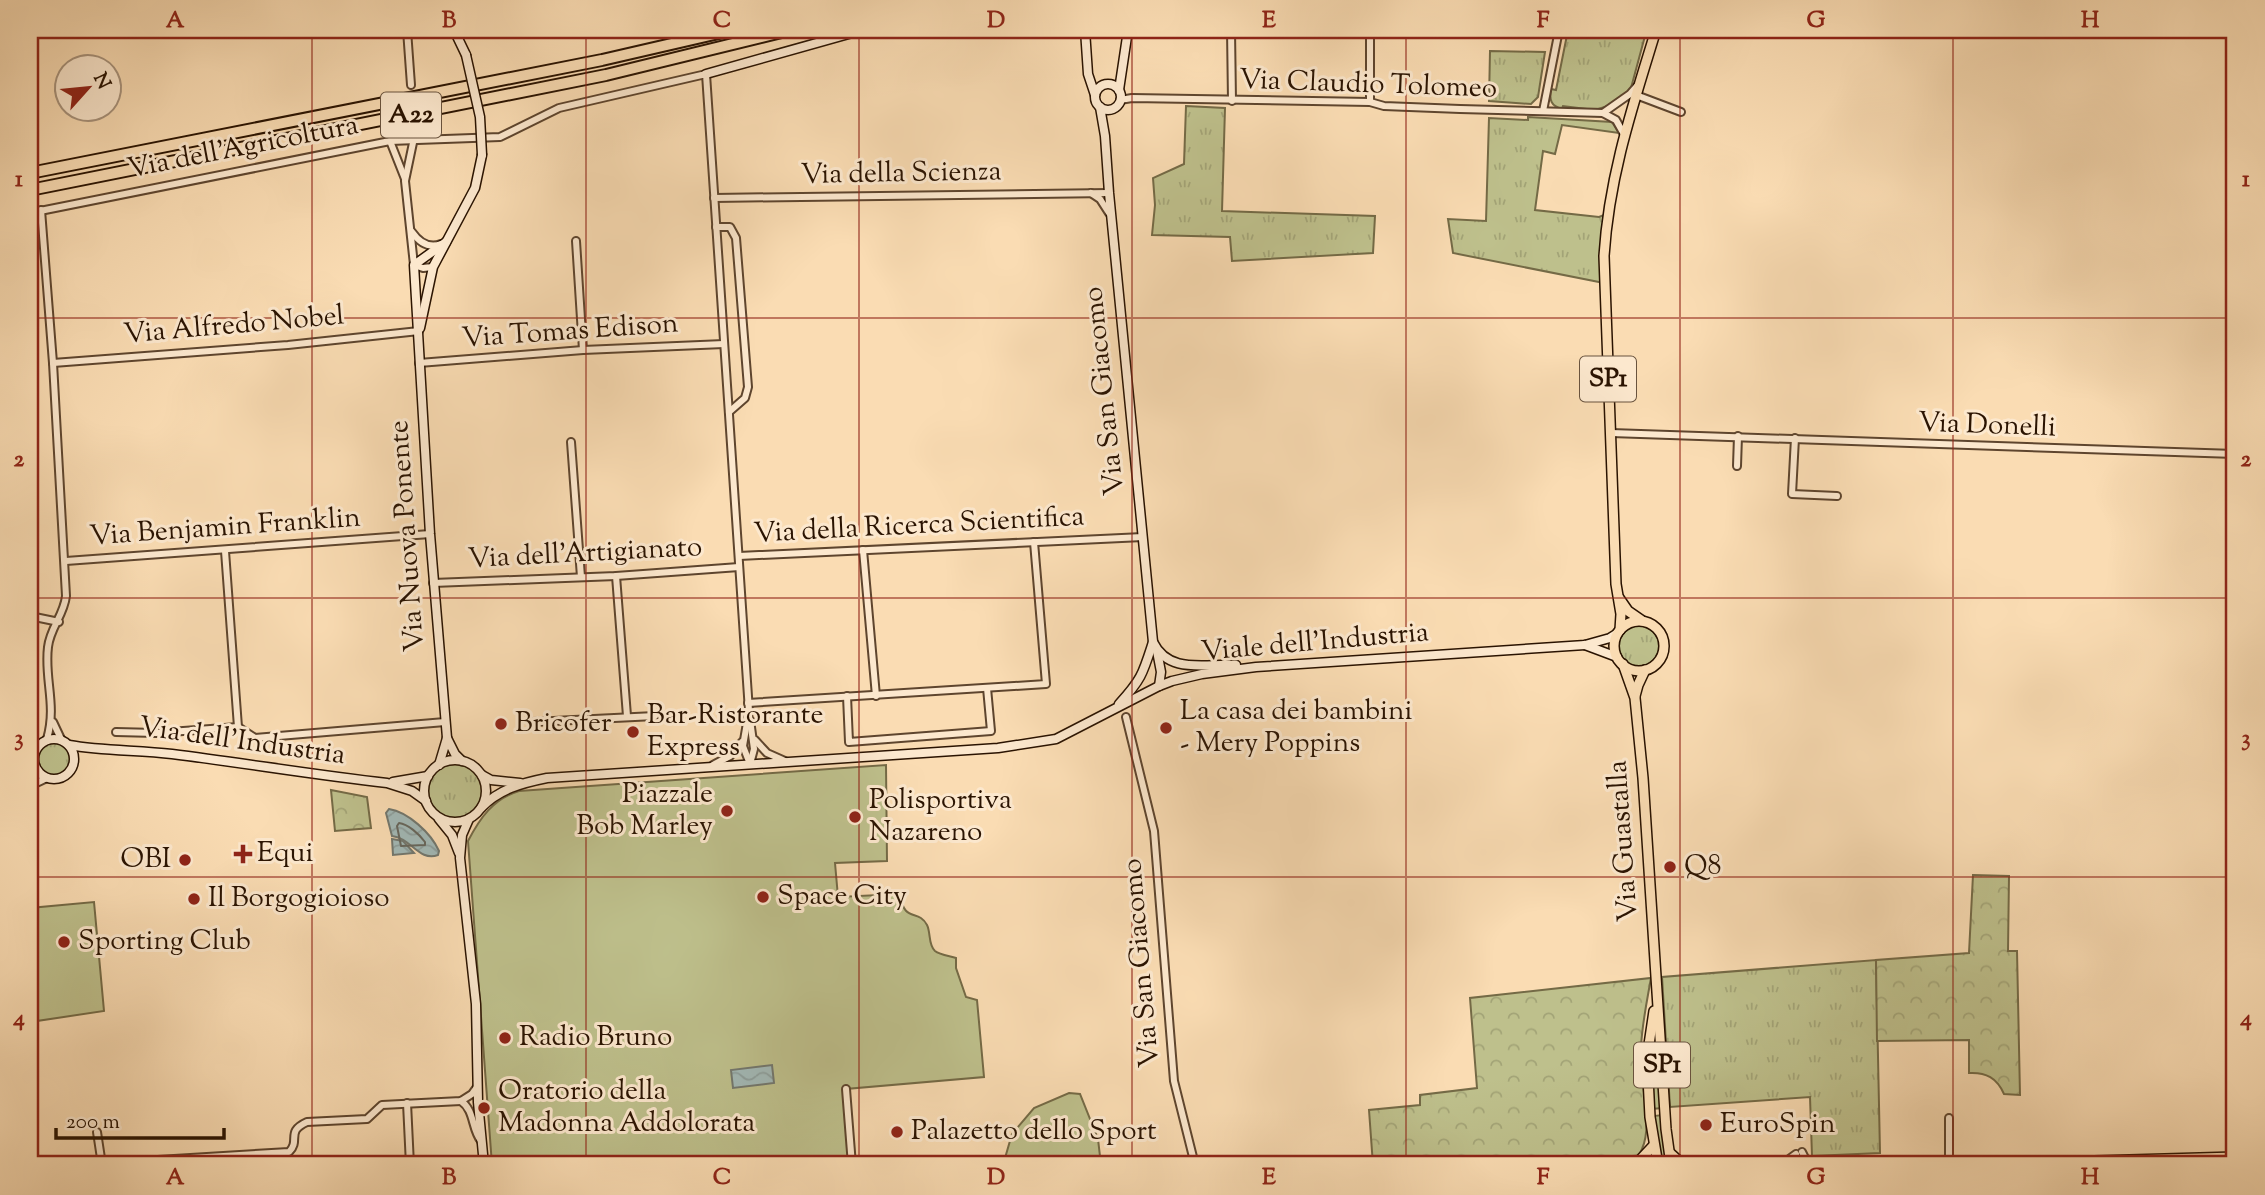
<svg xmlns="http://www.w3.org/2000/svg" width="2265" height="1195" font-family="'Sorts Mill Goudy',serif">
<defs>
<pattern id="grass-tufts" width="24" height="20" patternUnits="userSpaceOnUse" patternTransform="scale(1.75)"><rect width="24" height="20" fill="#bec08c"/><path d="M3 7l-1-3M5 7V3M7 7l1-3M15 17l-1-3M17 17v-4M19 17l1-3" fill="none" stroke="#a3a477"/></pattern>
<pattern id="forest-crowns" width="20" height="18" patternUnits="userSpaceOnUse" patternTransform="scale(1.75)"><rect width="20" height="18" fill="#bec08c"/><path d="M2 6a3 3 0 1 1 6 0M12 15a3 3 0 1 1 6 0" fill="none" stroke="#a3a477"/></pattern>
<pattern id="water-waves" width="16" height="10" patternUnits="userSpaceOnUse" patternTransform="scale(1.75)"><rect width="16" height="10" fill="#a2b9b7"/><path d="M0 5q4-4 8 0t8 0" fill="none" stroke="#8c9e9c"/></pattern>
</defs>
<rect width="100%" height="100%" fill="#fadcb3"/>
<filter id="stains"><feTurbulence type="fractalNoise" baseFrequency=".00286" numOctaves="4"/><feColorMatrix values="0 0 0 0 .2 0 0 0 0 .09 0 0 0 0 .02 0 0 0 .5 -.17"/></filter>
<radialGradient id="worn" r=".72"><stop offset=".6" stop-color="#630" stop-opacity="0"/><stop offset="1" stop-color="#630" stop-opacity=".3"/></radialGradient>
<g fill="url(#grass-tufts)" stroke="#746a46" stroke-width="2">
<path d="M1568 30H1603V35L1645 36 1631 88 1624 96 1611 105 1595 110 1563 106 1562 109C1551 106 1549 100 1551 89L1556 90Z"/>
<path d="M1490 51 1545 52 1538 97 1531 104 1489 101Z"/>
<path d="M1186 106 1225 108 1222 211 1375 216 1373 253 1232 261 1230 237 1152 235 1155 205 1153 178 1184 164Z"/>
<path d="M1528 117 1612 122 1619 133 1562 125 1555 154 1543 151 1535 210 1599 217 1604 215V283L1453 253 1448 219 1486 221 1489 118 1528 120Z"/>
<circle cx="1639" cy="646" r="20"/>
<circle cx="54" cy="758" r="17"/>
<circle cx="455" cy="791" r="27"/>
<path d="M1876 960 1880 1153 1812 1156 1810 1097 1670 1107 1662 977Z"/>
<path d="M1653 1058H1658L1662 1108 1652 1109 1650 1059Z"/>
<path d="M1662 1115 1667 1160 1662 1161 1654 1116Z"/>
</g>
<g fill="url(#forest-crowns)" stroke="#746a46" stroke-width="2">
<path d="M331 790 367 797 371 828 335 831Z"/>
<path d="M1973 875 2009 876 2008 951H2017L2020 1095 2004 1094C1997 1078 1986 1072 1969 1073V1040L1877 1041 1876 960 1969 953Z"/>
<path d="M1651 978C1647 1001 1642 1024 1641 1047 1638 1077 1654 1123 1642 1149 1637 1162 1623 1164 1610 1165H1373L1369 1110 1420 1105V1095L1477 1088 1470 998Z"/>
</g>
<g fill="#bec08c" stroke="#746a46" stroke-width="2">
<path d="M886 765 887 861 835 863 838 897 900 894C904 924 918 908 927 925 931 933 928 945 935 951 940 955 950 956 956 958V968L966 997 977 1000 984 1077 846 1089 851 1165H492L468 841C480 818 493 799 519 791Z"/>
<path d="M94 902 104 1011 30 1022V908Z"/>
<path d="M1069 1093 1080 1094 1098 1139 1101 1165H1003L1012 1134 1034 1108Z"/>
</g>
<g fill="url(#water-waves)" stroke="#72776e" stroke-width="2">
<path d="M389 809C408 812 431 833 439 851L438 855C419 862 411 838 392 836L386 813Z"/>
<path d="M392 839 403 841 414 853 393 855Z"/>
<path d="M772 1065 774 1083 733 1088 731 1070Z"/>
</g>
<g fill="none" stroke-linecap="round" stroke-linejoin="round">
<path stroke="#66665c" stroke-width="2" d="M399 823C408 824 419 834 425 842V845L401 846 397 826Z"/>
<g stroke="#5e452e" stroke-width="10">
<g id="street">
<path d="M407 30 411 85"/>
<path d="M1231 30 1232 101"/>
<path d="M1636 95 1681 112"/>
<path d="M1120 100 1132 98 1370 102 1384 106 1460 109 1603 113 1616 120 1625 136"/>
<path d="M1370 102V30"/>
<path d="M1543 111 1559 30"/>
<path d="M1603 113 1630 94 1637 86"/>
<path d="M414 138 405 181 414 265 423 268 433 267"/>
<path d="M390 141 405 179"/>
<path d="M1091 193 1100 199 1109 213"/>
<path d="M714 198 1109 193"/>
<path d="M41 210 53 363 66 596C64 615 50 628 48 647 44 679 57 705 47 739"/>
<path d="M30 213 390 141 500 137 559 108 706 74 749 711 743 746 750 764"/>
<path d="M716 227H730L736 238 748 387 745 398 729 412"/>
<path d="M412 232C419 242 428 249 441 244"/>
<path d="M576 241 583 350"/>
<path d="M53 363 288 345 419 331"/>
<path d="M419 363 583 350 724 344"/>
<path d="M1611 433 2235 454"/>
<path d="M1795 438 1792 494 1837 496"/>
<path d="M571 442 581 577"/>
<path d="M1737 466 1738 436"/>
<path d="M863 550 876 696"/>
<path d="M225 551 238 727"/>
<path d="M739 556 1143 537"/>
<path d="M66 561 430 534"/>
<path d="M616 576 627 716"/>
<path d="M433 583 616 576 739 567"/>
<path d="M30 616 59 622"/>
<path d="M847 696 849 742 991 731 987 688"/>
<path d="M748 703 1046 684 1034 542"/>
<path d="M1126 717 1154 831 1174 1081 1195 1165"/>
<path d="M53 722 61 739"/>
<path d="M533 722 655 716"/>
<path d="M238 727 255 738 445 722"/>
<path d="M116 732 156 733 238 727"/>
<path d="M755 740 767 753 785 761"/>
<path d="M750 764 754 749 750 720"/>
<path d="M713 765 730 756 742 742"/>
<path d="M30 782 36 767"/>
<path d="M30 786 47 778"/>
<path d="M846 1089 852 1165"/>
<path d="M461 1101C475 1111 471 1128 481 1141"/>
<path d="M407 1103 410 1165"/>
<path d="M97 1132 102 1165"/>
<path d="M1802 1152 1805 1158 1816 1165"/>
<path d="M141 1161 289 1152C301 1140 285 1132 307 1122L367 1119 382 1105 461 1101 472 1094 477 1087"/>
<path d="M1781 1165 1796 1154"/>
<path d="M1949 1165V1118"/>
</g>
</g>
<g stroke="#2a1301" stroke-width="11">
<g id="secondary">
<path d="M454 30 466 55"/>
<path d="M1085 30 1088 74 1095 95"/>
<path d="M706 74 863 30"/>
<circle cx="1108" cy="97" r="13"/>
<path d="M1119 90 1128 30"/>
<path d="M1100 107 1105 136 1109 193 1153 642C1143 673 1142 679 1119 704"/>
<path d="M420 328 433 267 475 188 482 155"/>
<path d="M1153 642C1169 675 1205 663 1236 665"/>
<path d="M1585 645 1617 657"/>
<path d="M1157 651 1161 672 1159 686"/>
<path d="M447 738 455 754 462 761"/>
<circle cx="54" cy="759" r="20"/>
<path d="M69 745C103 751 138 750 172 754 244 763 315 775 387 783L412 791 426 801"/>
<circle cx="455" cy="791" r="31"/>
<path d="M439 765 447 738 430 534 414 265 446 242"/>
<path d="M482 775 491 780 520 783"/>
<path d="M393 782 428 776"/>
<path d="M481 808C499 789 522 783 547 778L998 748 1056 739 1159 686 1172 681 1202 674 1256 667 1585 645 1610 638 1618 633"/>
<path d="M439 819 452 835 459 853"/>
<path d="M469 819 462 835 460 858 476 1004 478 1102 484 1165"/>
</g>
</g>
<g stroke="#2a1301" stroke-width="12">
<g id="primary">
<path d="M1619 598 1628 611 1641 620"/>
<circle cx="1639" cy="646" r="25"/>
<path d="M1620 630 1621 614 1616 584 1604 256C1609 176 1633 105 1656 30"/>
<path d="M1623 664 1635 698 1643 778 1666 1129 1671 1165"/>
<path d="M1635 696 1638 685 1645 670"/>
<path d="M1654 1011 1647 1058 1650 1117 1658 1165"/>
<path d="M1670 1153 1681 1163 1705 1165"/>
<path d="M1628 1165 1639 1161 1654 1145"/>
<path d="M1956 1165 2235 1157"/>
<path d="M2195 1165 2235 1164"/>
</g>
</g>
<g stroke="#2a1301" stroke-width="14">
<g id="highway">
<path d="M30 173 602 60 732 30"/>
<path d="M30 190 606 75 790 30"/>
</g>
</g>
<use href="#street" stroke="#fce8ce" stroke-width="6"/>
<use href="#secondary" stroke="#fce8ce" stroke-width="8"/>
<use href="#primary" stroke="#fadcb3" stroke-width="9"/>
<use href="#highway" stroke="#fadcb3" stroke-width="10"/>
<g stroke="#2a1301" stroke-width="11" stroke-linecap="butt">
<path id="secondary-bridge" d="M466 55 480 117 482 155"/>
</g>
<use href="#secondary-bridge" stroke="#fce8ce" stroke-width="8"/>
</g>
<path fill="none" stroke="#8f2418" stroke-width="2" stroke-opacity="0.55" d="M312 30V1165M586 30V1165M859 30V1165M1132 30V1165M1406 30V1165M1680 30V1165M1953 30V1165M30 318H2235M30 598H2235M30 877H2235"/>
<g fill="#8f2418" stroke="#fce8ce" stroke-width="2.5">
<circle cx="501" cy="724" r="7"/>
<circle cx="1166" cy="728" r="7"/>
<circle cx="633" cy="732" r="7"/>
<circle cx="727" cy="811" r="7"/>
<circle cx="855" cy="817" r="7"/>
<path d="M239.5 843.5h7v7h7v7h-7v7h-7v-7h-7v-7h7z"/>
<circle cx="185" cy="860" r="7"/>
<circle cx="1670" cy="867" r="7"/>
<circle cx="763" cy="897" r="7"/>
<circle cx="194" cy="899" r="7"/>
<circle cx="64" cy="942" r="7"/>
<circle cx="505" cy="1038" r="7"/>
<circle cx="484" cy="1108" r="7"/>
<circle cx="1706" cy="1125" r="7"/>
<circle cx="897" cy="1132" r="7"/>
</g>
<g text-anchor="middle" dominant-baseline="central" stroke-width="6" stroke-linejoin="round" paint-order="stroke">
<g fill="#fce8ce" stroke="#69533e" stroke-width="2">
<rect x="381" y="92.5" width="60" height="45" rx="5"/>
<rect x="1580" y="356.5" width="56" height="45" rx="5"/>
<rect x="1634" y="1042.5" width="56" height="45" rx="5"/>
</g>
<g font-size="26" font-weight="bold" fill="#2a1301">
<text x="411" y="115">A22</text>
<text x="1608" y="379">SP1</text>
<text x="1662" y="1065">SP1</text>
</g>
<g font-size="28" fill="#2a1301" stroke="#fce8ce">
<text transform="translate(1368 85) rotate(2)">Via Claudio Tolomeo</text>
<text transform="translate(243 148) rotate(-11)">Via dell'Agricoltura</text>
<text transform="translate(901 174) rotate(-1)">Via della Scienza</text>
<text transform="translate(234 326) rotate(-5)">Via Alfredo Nobel</text>
<text transform="translate(570 332) rotate(-4)">Via Tomas Edison</text>
<text transform="translate(1105 391) rotate(-96)">Via San Giacomo</text>
<text transform="translate(1987 426) rotate(2)">Via Donelli</text>
<text transform="translate(919 526) rotate(-3)">Via della Ricerca Scientifica</text>
<text transform="translate(225 528) rotate(-4)">Via Benjamin Franklin</text>
<text transform="translate(408 536) rotate(-94)">Via Nuova Ponente</text>
<text transform="translate(585 554) rotate(-3)">Via dell'Artigianato</text>
<text transform="translate(1315 643) rotate(-5)">Viale dell'Industria</text>
<text transform="translate(242 742) rotate(8)">Via dell'Industria</text>
<text transform="translate(1624 841) rotate(-94)">Via Guastalla</text>
<text transform="translate(1142 963) rotate(-95)">Via San Giacomo</text>
</g>
<g font-size="28" fill="#2a1301" stroke="#fce8ce" text-anchor="start">
<text x="1180" y="712">La casa dei bambini<tspan x="1180" dy="32">- Mery Poppins</tspan></text>
<text x="647" y="716">Bar-Ristorante<tspan x="647" dy="32">Express</tspan></text>
<text x="515" y="724">Bricofer</text>
<text x="713" y="795" text-anchor="end">Piazzale<tspan x="713" dy="32">Bob Marley</tspan></text>
<text x="869" y="801">Polisportiva<tspan x="869" dy="32">Nazareno</tspan></text>
<text x="257" y="854">Equi</text>
<text x="171" y="860" text-anchor="end">OBI</text>
<text x="1684" y="867">Q8</text>
<text x="777" y="897">Space City</text>
<text x="208" y="899">Il Borgogioioso</text>
<text x="78" y="942">Sporting Club</text>
<text x="519" y="1038">Radio Bruno</text>
<text x="498" y="1092">Oratorio della<tspan x="498" dy="32">Madonna Addolorata</tspan></text>
<text x="1720" y="1125">EuroSpin</text>
<text x="911" y="1132">Palazetto dello Sport</text>
</g>
</g>
<rect width="2265" height="1195" fill="none" stroke="#fadcb3" stroke-width="77"/>
<g transform="translate(88 88) rotate(63)"><circle r="33" fill="#fce8ce" stroke="#a8937c" stroke-width="2"/>
<path d="M0-5L12 26L0 18L-12 26Z" fill="#8f2418"/>
<text y="-10" font-size="19" font-weight="bold" text-anchor="middle" fill="#2a1301">N</text>
</g>
<path d="M56 1128v10h168v-10" fill="none" stroke="#2a1301" stroke-width="3.5"/>
<text x="66" y="1128" font-size="21" fill="#2a1301" stroke="#fce8ce" stroke-width="5" paint-order="stroke">200 m</text>
<rect x="38" y="38" width="2188" height="1118" fill="none" stroke="#8f2418" stroke-width="2.5"/>
<g font-size="23" text-anchor="middle" font-weight="bold" fill="#8f2418">
<text x="175" y="27">A</text>
<text x="449" y="27">B</text>
<text x="722" y="27">C</text>
<text x="996" y="27">D</text>
<text x="1269" y="27">E</text>
<text x="1543" y="27">F</text>
<text x="1816" y="27">G</text>
<text x="2090" y="27">H</text>
<text x="19" y="186">1</text>
<text x="2246" y="186">1</text>
<text x="19" y="466">2</text>
<text x="2246" y="466">2</text>
<text x="19" y="745">3</text>
<text x="2246" y="745">3</text>
<text x="19" y="1025">4</text>
<text x="2246" y="1025">4</text>
<text x="175" y="1184">A</text>
<text x="449" y="1184">B</text>
<text x="722" y="1184">C</text>
<text x="996" y="1184">D</text>
<text x="1269" y="1184">E</text>
<text x="1543" y="1184">F</text>
<text x="1816" y="1184">G</text>
<text x="2090" y="1184">H</text>
</g>
<rect width="100%" height="100%" filter="url(#stains)"/>
<rect width="100%" height="100%" fill="url(#worn)"/>
</svg>
